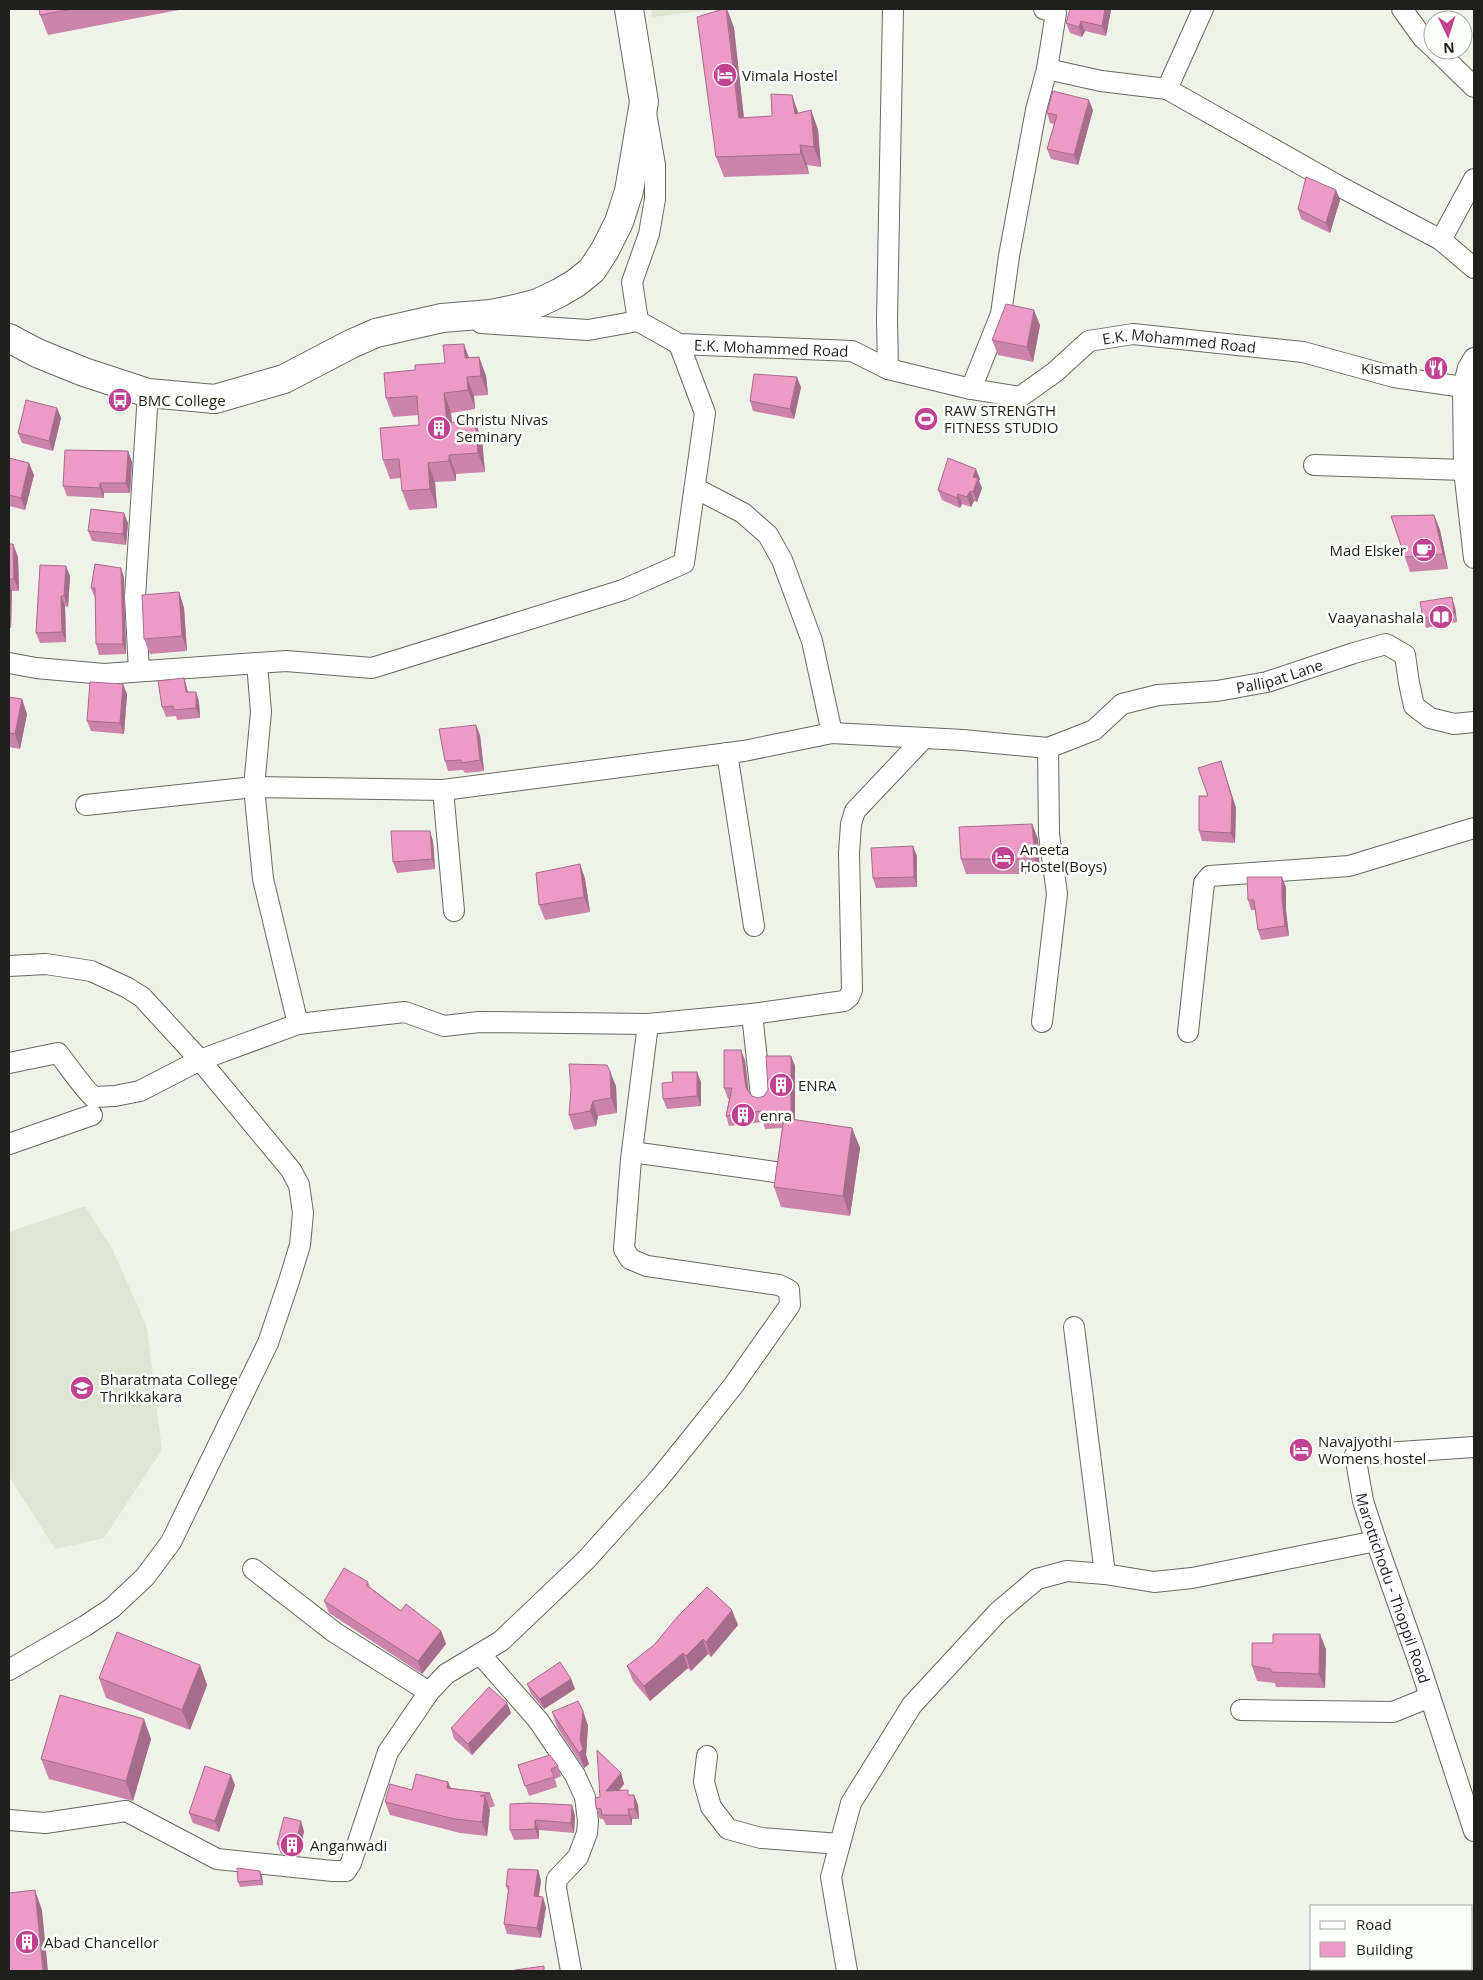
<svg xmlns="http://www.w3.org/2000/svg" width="1483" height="1980" font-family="'Open Sans',sans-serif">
<rect width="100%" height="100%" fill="#eff3e7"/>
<g fill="#dfe5d3">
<path d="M651 9H721L652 17Z"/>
<path d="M85 1206 111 1246 147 1327 162 1450 104 1538 55 1549 9 1476V1232Z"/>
</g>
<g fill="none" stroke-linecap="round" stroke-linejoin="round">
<g stroke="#666a60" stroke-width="22">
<g id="minor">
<path d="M1402 9 1423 38 1433 47"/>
<path d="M1436 50 1474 87"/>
<path d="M1047 69 1101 81 1167 89 1337 185 1441 240 1474 268"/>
<path d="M1167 89 1203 9"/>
<path id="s1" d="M646 113 655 165V199L649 234 632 282 638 321 679 344 852 351 888 369 971 389 1020 397 1055 372 1089 341 1133 334 1303 352 1394 377 1463 387"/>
<path d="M1441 240 1474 179"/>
<path d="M481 323 588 330 638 321"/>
<path d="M1474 358 1468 368 1463 387 1464 470 1474 558"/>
<path d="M888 369 887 320 893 9"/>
<path d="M971 389 1001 314 1009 256 1036 110 1047 69 1056 13 1044 9"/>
<path d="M1314 465 1464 470"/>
<path d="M695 488 743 513 768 535 782 560 812 641 832 733"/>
<path d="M9 663 36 668 104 674 286 661 372 668 623 590 684 563 705 413 679 344"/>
<path d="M257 663 261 712 254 787 263 879 298 1024"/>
<path d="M139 671 135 597 148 393"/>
<path d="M727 753 754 926"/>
<path d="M443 790 454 911"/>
<path id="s2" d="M86 805 254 787 443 790 744 751 832 733 963 740 1048 748 1094 730 1122 704 1158 695 1217 691 1267 682 1354 653 1386 644 1405 655 1409 683 1414 706 1430 718 1454 724 1474 722"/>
<path d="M9 966 46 964 91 971 126 987 142 997 200 1060 291 1170 299 1185 303 1213 300 1245 289 1281 268 1343 171 1542 145 1577 112 1608 85 1626 9 1670"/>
<path d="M752 1014 761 1096"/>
<path d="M1042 1022 1057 894 1049 834 1048 748"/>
<path d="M1188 1032 1204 883 1210 876 1349 866 1474 828"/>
<path d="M9 1063 58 1053C70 1068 80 1084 93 1097L115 1096 140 1091 200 1060 298 1024 405 1012 444 1026 479 1022 648 1024 752 1014 844 1001 849 997 852 990 849 853 851 824 855 811 924 738"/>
<path d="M9 1144 92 1115"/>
<path d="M632 1152 775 1172"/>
<path d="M1074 1327 1105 1574"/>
<path id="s3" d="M1474 1447 1355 1455 1363 1501 1376 1541 1419 1663 1474 1831"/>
<path d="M253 1569 334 1632 429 1692"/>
<path d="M480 1654 538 1720 575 1775 585 1797 588 1821 587 1833 578 1857 557 1879 556 1888 571 1971"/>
<path d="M1241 1710 1393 1712 1430 1697"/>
<path d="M707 1756 704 1782 711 1807 728 1829 761 1838 840 1844"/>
<path d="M9 1820 45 1823 126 1811 217 1859 333 1871H346L351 1863 388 1752 429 1692 446 1674 501 1641 586 1560 657 1481 695 1434 733 1386 790 1305 789 1290 779 1285 647 1266 630 1259 624 1249 631 1159 648 1024"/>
<path d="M847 1971 831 1877 851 1803 912 1705 998 1612 1037 1579 1067 1571 1105 1574 1154 1582 1192 1578 1376 1541"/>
</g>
</g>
<g stroke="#666a60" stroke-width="30">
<path id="secondary" d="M9 338 37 353 84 372 148 393 215 399 284 379 351 344 376 333 442 318 491 314 515 309 538 303 559 293 576 283 592 270 605 250 619 222 629 191 644 102 629 9"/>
</g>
<use href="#minor" stroke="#fff" stroke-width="20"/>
<use href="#secondary" stroke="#fff" stroke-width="28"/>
</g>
<g fill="#cc84ac">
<path d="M39 9H184L48 35 40 15Z"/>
<path d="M727 9 734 28 744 118 772 116 792 95 798 113 811 110 818 130 821 167 807 165 809 174 724 177 716 157Z"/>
<path d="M1111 10 1106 36 1085 31 1082 37 1070 33 1066 23Z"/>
<path d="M1093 110 1078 165 1051 159 1047 149 1054 124 1050 123 1047 113Z"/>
<path d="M1336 190 1340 200 1330 233 1301 219 1298 209Z"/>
<path d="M1040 325 1033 362 998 355 992 340Z"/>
<path d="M479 357 486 376 488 395 474 396 475 409 451 413 452 422 482 440 485 472 456 474V481L435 482 437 508 409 510 402 491 401 478 390 479 383 460 419 425V415L393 417 386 398 415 370 470 358Z"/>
<path d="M801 387 794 419 753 411 750 401Z"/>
<path d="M57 408 61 418 53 451 22 443 18 433Z"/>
<path d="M128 451 132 462 130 493H104V498L67 496 63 486Z"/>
<path d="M9 458 34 475 25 510 9 506Z"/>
<path d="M980 479 979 481 982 488 977 502 974 501 971 507 962 504 960 508 942 500 938 490Z"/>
<path d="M1434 515 1440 530 1448 569 1410 572 1391 516Z"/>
<path d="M128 523 126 545 92 541 88 531Z"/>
<path d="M9 544H13L18 557 19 591H12L11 628H9Z"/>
<path d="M121 568 124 578 126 654 99 655 96 644 95 598 91 588Z"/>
<path d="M70 576 68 607 65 606 66 642 40 643 36 633Z"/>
<path d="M179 592 184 608 187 651 150 654 144 639Z"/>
<path d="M1455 607 1457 622 1426 628 1423 618Z"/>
<path d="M184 678 188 692H196L199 702 200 718 177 720 176 716 166 717 162 707Z"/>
<path d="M127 694 124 734 91 731 87 721Z"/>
<path d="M9 697 27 714 20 749 9 747Z"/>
<path d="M480 735 484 771 465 773 463 770 448 771 445 761Z"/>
<path d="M1221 761 1236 808 1235 843 1202 841 1199 831 1208 796Z"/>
<path d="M1032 824 1038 839 1040 874H966L961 859Z"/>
<path d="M433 841 435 869 397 873 393 862Z"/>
<path d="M917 856V887L876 888 873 878Z"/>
<path d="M580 864 585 879 590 912 545 920 539 905Z"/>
<path d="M1286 887V910L1289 936 1261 940 1258 930 1255 910H1251L1248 900Z"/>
<path d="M791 1056 795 1066V1120L852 1128 860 1148 850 1216 781 1207 774 1187 782 1128 765 1129 763 1122 729 1126 726 1116 729 1099H728L724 1088 745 1060 749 1092 752 1096 758 1098 764 1096 768 1090Z"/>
<path d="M701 1082V1106L667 1109 663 1099Z"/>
<path d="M616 1086 617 1113 598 1116 596 1126 574 1130 569 1115Z"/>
<path d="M368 1582 370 1587 401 1611 441 1631 446 1644 422 1674 329 1613 324 1601Z"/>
<path d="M738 1625 711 1657 708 1654 691 1671 688 1668 650 1701 633 1681 627 1666 654 1645Z"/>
<path d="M1326 1649 1325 1688 1276 1687 1275 1683 1257 1681 1252 1666Z"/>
<path d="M200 1665 207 1685 190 1730 106 1698 99 1678Z"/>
<path d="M571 1679 575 1689 544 1709 531 1694 527 1684Z"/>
<path d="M507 1703 511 1713 472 1755 454 1739 451 1728Z"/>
<path d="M583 1711 588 1726 586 1755 589 1764 584 1768 557 1727 552 1712Z"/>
<path d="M151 1739 133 1801 49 1779 41 1759Z"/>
<path d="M518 1765 558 1766 561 1776 555 1779 557 1787 529 1796Z"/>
<path d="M621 1773 624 1784 619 1791 630 1795H634L638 1805 639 1819H632V1825H606L603 1819H600L596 1808 600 1797Z"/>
<path d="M448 1782 451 1788 490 1793 495 1806 489 1808 490 1810 487 1836 460 1833 390 1815 385 1802 412 1790Z"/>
<path d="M235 1785 219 1832 193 1823 189 1813Z"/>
<path d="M510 1804 575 1815 574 1833 539 1830V1839L514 1840 510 1830Z"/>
<path d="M304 1831 299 1856 281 1854 277 1844Z"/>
<path d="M538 1870 541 1881 539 1896 546 1907 541 1938 507 1934 504 1924 508 1891 506 1886Z"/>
<path d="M260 1871 262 1876 263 1885 240 1887 238 1882Z"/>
</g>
<g fill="#a66c8c">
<path d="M727 9 734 28 746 138 739 118Z"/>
<path d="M1105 9H1111V10L1106 36 1102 26Z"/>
<path d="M1081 21 1085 31 1082 37 1079 27Z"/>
<path d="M792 95 799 115 795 114Z"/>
<path d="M1089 100 1093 110 1078 165 1074 155Z"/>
<path d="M811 110 818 130 821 167 814 147Z"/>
<path d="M800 145 807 165 809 174 801 154Z"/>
<path d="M1336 190 1340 200 1330 233 1326 223Z"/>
<path d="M1034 310 1040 325 1033 362 1027 347Z"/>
<path d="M464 344 471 363 472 377 465 358Z"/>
<path d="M479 357 486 376 488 395 481 376Z"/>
<path d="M467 377 474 396 475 409 468 390Z"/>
<path d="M797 377 801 387 794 419 790 409Z"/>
<path d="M444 393 451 413 454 442 447 423Z"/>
<path d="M57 408 61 418 53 451 49 441Z"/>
<path d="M475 420 482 440 485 472 478 453Z"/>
<path d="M128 451 132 462 130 493 126 483Z"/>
<path d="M449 455 456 474V481L449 461Z"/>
<path d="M29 463 34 475 25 510 21 498Z"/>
<path d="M428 463 435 482 437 508 430 489Z"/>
<path d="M976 469 980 479 979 481 982 488 977 502 973 492V477Z"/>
<path d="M100 483 104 493V498L100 488Z"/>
<path d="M970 491 974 501 971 507 967 497Z"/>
<path d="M958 494 962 504 960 508 957 498Z"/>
<path d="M124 513 128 523 126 545 123 534Z"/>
<path d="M1434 515 1440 530 1448 569 1443 554Z"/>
<path d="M13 544 18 557 19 591 14 579Z"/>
<path d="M66 566 70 576 68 607 64 596Z"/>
<path d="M121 568 124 578 126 654 123 644Z"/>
<path d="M9 582 12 591 11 628 9 621Z"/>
<path d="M179 592 184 608 187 651 182 636Z"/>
<path d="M61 596 65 606 66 642 62 632Z"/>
<path d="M1452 597 1455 607 1457 622 1454 612Z"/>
<path d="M184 678 187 688 189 702 186 692Z"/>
<path d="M123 684 127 694 124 734 120 723Z"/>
<path d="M196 692 199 702 200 718 196 708Z"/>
<path d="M22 699 27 714 20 749 15 734Z"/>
<path d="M476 725 480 735 484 771 480 760Z"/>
<path d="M1221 761 1236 808 1235 843 1231 833Z"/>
<path d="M1032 824 1038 839 1040 874 1035 859Z"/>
<path d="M430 831 433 841 435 869 432 859Z"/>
<path d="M913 846 917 856V887L914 877Z"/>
<path d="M580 864 585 879 590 912 584 897Z"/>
<path d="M1282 877 1286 887V910L1289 936 1285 926 1282 900Z"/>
<path d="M741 1050 745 1060 749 1098 746 1088Z"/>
<path d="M791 1056 795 1066V1127L791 1117Z"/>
<path d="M610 1071 616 1086 617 1113 611 1098Z"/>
<path d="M697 1072 701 1082V1106L697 1096Z"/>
<path d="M593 1101 598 1116 596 1126 590 1111Z"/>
<path d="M852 1128 860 1148 850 1216 843 1196Z"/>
<path d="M732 1610 738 1625 711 1657 706 1642Z"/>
<path d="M441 1631 446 1644 422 1674 418 1661Z"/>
<path d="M1320 1634 1326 1649 1325 1688 1319 1674Z"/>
<path d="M703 1639 708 1654 691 1671 686 1656Z"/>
<path d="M683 1653 688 1668 650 1701 644 1686Z"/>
<path d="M200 1665 207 1685 190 1730 182 1710Z"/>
<path d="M571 1679 575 1689 544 1709 540 1699Z"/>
<path d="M507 1703 511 1713 472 1755 468 1744Z"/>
<path d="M583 1711 588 1726 586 1755 589 1764 584 1768 579 1753Z"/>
<path d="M144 1719 151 1739 133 1801 126 1781Z"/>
<path d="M621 1773 624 1784 610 1801 606 1791Z"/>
<path d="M231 1775 235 1785 219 1832 215 1821Z"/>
<path d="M448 1782 453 1796 447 1788Z"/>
<path d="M634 1795 638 1805 639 1819 635 1809Z"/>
<path d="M485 1796 490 1810 487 1836 482 1822Z"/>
<path d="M572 1805 575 1815 574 1833 571 1823Z"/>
<path d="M628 1809 632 1819V1825L629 1815Z"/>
<path d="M535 1820 539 1830V1839L535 1829Z"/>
<path d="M301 1821 304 1831 299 1856 295 1845Z"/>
<path d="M538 1870 541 1881 537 1906 534 1896Z"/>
<path d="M260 1871 262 1876 263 1885 261 1880Z"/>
<path d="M35 1890 42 1910 48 1971H43Z"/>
<path d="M543 1897 546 1907 541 1938 537 1928Z"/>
</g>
<g fill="#ed9ac8" stroke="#a66c8c">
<path d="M39 9H73L40 15Z"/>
<path d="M723 9H726L739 118 772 116 771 94 792 95 795 114 811 110 814 147 800 145 801 154 716 157 697 17Z"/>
<path d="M1070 9H1105L1102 26 1081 21 1079 27 1066 23Z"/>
<path d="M1053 91 1089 100 1074 155 1047 149 1057 115 1047 113Z"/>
<path d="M1306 177 1336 190 1326 223 1298 209Z"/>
<path d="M1006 304 1034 310 1027 347 992 340Z"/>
<path d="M464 344 465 358 479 357 481 376 467 377 468 390 444 393 447 423 475 420 478 453 449 455V461L428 463 430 489 402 491 399 459 383 460 380 428 419 425 417 396 386 398 384 373 415 370V365L445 363 443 345Z"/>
<path d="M754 374 797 377 790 409 750 401Z"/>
<path d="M26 400 57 408 49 441 18 433Z"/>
<path d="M65 450 128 451 126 483H100V488L63 486Z"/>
<path d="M9 458 29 463 21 498 9 495Z"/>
<path d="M948 458 976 469 973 477 978 478 973 492 970 491 967 497 958 494 957 498 938 490Z"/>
<path d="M91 509 124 513 123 534 88 531Z"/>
<path d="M1434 515 1443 554 1405 557 1391 516Z"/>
<path d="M9 544H13L14 579H9Z"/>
<path d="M95 564 121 568 123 644H96L95 588H91Z"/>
<path d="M40 565 66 566 64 596H61L62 632 36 633Z"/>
<path d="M179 592 182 636 144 639 142 595Z"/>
<path d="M1452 597 1454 612 1423 618 1420 602Z"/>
<path d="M184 678 186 692H196V708L174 710 173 706 162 707 158 681Z"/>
<path d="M90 682 123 684 120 723 87 721Z"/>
<path d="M9 697 22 699 15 734 9 733Z"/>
<path d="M476 725 480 760 461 763V760L445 761 439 729Z"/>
<path d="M1221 761 1232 798 1231 833 1199 831V796H1208L1198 768Z"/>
<path d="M1032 824 1035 859H961L959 827Z"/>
<path d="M391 831H430L432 859 393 862Z"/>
<path d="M913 846 914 877 873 878 871 848Z"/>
<path d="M580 864 584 897 539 905 536 873Z"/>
<path d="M1247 877H1282V900L1285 926 1258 930 1254 900H1248Z"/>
<path d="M724 1050H741L746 1088 752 1096 758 1098 764 1096 768 1090 766 1056H791V1117L762 1119V1111L726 1116 732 1088H724Z"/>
<path d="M569 1064 607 1065 610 1071 611 1098 593 1101 590 1111 569 1115 571 1089Z"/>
<path d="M672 1072H697V1096L663 1099 662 1083 673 1082Z"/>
<path d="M784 1118 852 1128 843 1196 774 1187Z"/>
<path d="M344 1568 368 1582 366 1585 401 1611 406 1604 441 1631 418 1661 324 1601Z"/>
<path d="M707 1587 732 1610 706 1642 703 1639 686 1656 683 1653 644 1686 627 1666 654 1645 678 1616Z"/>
<path d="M117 1632 200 1665 182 1710 99 1678Z"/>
<path d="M1273 1634H1320L1319 1674 1271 1672V1669L1252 1666V1643H1273Z"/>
<path d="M560 1662 571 1679 540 1699 527 1684Z"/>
<path d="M489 1687 507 1703 468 1744 451 1728Z"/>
<path d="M60 1695 144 1719 126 1781 41 1759Z"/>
<path d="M578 1701 583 1711 580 1740 583 1749 579 1753 552 1712Z"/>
<path d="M597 1750 621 1773 606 1791 628 1790V1795H634L635 1809H628L629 1815H602L601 1809 596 1808 595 1798 600 1797Z"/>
<path d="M550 1755 558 1766 551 1769 554 1777 525 1786 518 1765Z"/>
<path d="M205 1766 231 1775 215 1821 189 1813Z"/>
<path d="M416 1774 448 1782 447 1788 490 1793 480 1796H485L482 1822 455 1819 385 1802 390 1784 412 1790Z"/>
<path d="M530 1803 572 1805 571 1823 535 1820V1829L510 1830V1804Z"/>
<path d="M284 1817 301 1821 295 1845 277 1844Z"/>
<path d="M237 1868 260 1871 261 1880 238 1882Z"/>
<path d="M508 1869 538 1870 534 1896 543 1897 537 1928 504 1924 509 1886H506Z"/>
<path d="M35 1890 43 1971H9V1893Z"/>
<path d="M544 1966V1971H515V1970Z"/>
</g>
<defs>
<g id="hotel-disc" transform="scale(1.25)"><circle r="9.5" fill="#c04291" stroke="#fdfffa"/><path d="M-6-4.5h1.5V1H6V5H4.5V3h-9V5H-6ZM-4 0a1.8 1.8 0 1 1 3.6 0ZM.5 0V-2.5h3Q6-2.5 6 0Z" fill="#fff"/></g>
<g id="restaurant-disc" transform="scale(1.25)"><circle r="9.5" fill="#c04291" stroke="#fdfffa"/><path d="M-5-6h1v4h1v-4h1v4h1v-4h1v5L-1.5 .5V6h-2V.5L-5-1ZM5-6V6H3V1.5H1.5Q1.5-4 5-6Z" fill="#fff"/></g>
<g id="bus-disc" transform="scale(1.25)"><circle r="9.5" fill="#c04291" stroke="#fdfffa"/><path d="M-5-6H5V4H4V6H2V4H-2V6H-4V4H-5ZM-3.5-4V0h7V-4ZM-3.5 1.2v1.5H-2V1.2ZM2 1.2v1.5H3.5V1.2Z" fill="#fff"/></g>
<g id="stadium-disc" transform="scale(1.25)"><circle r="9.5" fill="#c04291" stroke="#fdfffa"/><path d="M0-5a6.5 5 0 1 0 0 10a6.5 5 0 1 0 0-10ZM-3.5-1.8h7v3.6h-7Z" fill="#fff"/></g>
<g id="building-disc" transform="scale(1.25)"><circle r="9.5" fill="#c04291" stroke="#fdfffa"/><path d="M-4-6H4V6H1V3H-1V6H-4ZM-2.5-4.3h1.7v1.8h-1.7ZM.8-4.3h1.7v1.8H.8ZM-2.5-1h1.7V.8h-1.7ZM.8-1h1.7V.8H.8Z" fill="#fff"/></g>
<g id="cafe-disc" transform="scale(1.25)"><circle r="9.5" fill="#c04291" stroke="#fdfffa"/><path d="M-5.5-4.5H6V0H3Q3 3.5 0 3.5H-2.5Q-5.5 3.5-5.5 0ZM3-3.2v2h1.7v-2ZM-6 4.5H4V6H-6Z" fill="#fff"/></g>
<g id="library-disc" transform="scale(1.25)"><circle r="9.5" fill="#c04291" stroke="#fdfffa"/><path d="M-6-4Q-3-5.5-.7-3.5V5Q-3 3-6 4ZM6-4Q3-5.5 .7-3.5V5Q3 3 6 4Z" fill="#fff"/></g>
<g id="university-disc" transform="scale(1.25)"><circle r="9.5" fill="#c04291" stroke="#fdfffa"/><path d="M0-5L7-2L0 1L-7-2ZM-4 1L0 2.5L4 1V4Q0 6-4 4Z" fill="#fff"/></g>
</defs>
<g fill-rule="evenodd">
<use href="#hotel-disc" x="725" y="75"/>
<use href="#restaurant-disc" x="1436" y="368"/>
<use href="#bus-disc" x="120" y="400"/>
<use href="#stadium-disc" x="926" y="419"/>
<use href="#building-disc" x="439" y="428"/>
<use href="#cafe-disc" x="1424" y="550"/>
<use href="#library-disc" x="1441" y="617"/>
<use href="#hotel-disc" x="1003" y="858"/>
<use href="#building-disc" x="781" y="1085"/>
<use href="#building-disc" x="743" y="1115"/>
<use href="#university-disc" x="82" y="1388"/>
<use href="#hotel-disc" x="1301" y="1450"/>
<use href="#building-disc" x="292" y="1845"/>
<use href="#building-disc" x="27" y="1942"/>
</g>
<g text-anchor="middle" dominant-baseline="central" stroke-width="5" stroke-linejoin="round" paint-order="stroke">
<g font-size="15" fill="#1f201c" stroke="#fdfffa" text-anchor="start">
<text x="742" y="75">Vimala Hostel</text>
<text x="1418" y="368" text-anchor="end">Kismath</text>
<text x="138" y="400">BMC College</text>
<text x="944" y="410">RAW STRENGTH<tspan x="944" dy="17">FITNESS STUDIO</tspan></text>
<text x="456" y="419">Christu Nivas<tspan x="456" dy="17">Seminary</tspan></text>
<text x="1406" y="550" text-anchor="end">Mad Elsker</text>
<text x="1424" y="617" text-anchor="end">Vaayanashala</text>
<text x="1020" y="849">Aneeta<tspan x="1020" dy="17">Hostel(Boys)</tspan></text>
<text x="798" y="1085">ENRA</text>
<text x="760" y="1115">enra</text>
<text x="100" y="1379">Bharatmata College<tspan x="100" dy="17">Thrikkakara</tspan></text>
<text x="1318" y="1441">Navajyothi<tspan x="1318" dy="17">Womens hostel</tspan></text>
<text x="310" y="1845">Anganwadi</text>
<text x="44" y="1942">Abad Chancellor</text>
</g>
<g font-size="15" fill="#1f201c" stroke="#fdfffa">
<text stroke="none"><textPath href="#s1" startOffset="788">E.K. Mohammed Road</textPath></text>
<text stroke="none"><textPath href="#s1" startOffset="352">E.K. Mohammed Road</textPath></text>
<text stroke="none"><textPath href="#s2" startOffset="1216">Pallipat Lane</textPath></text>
<text stroke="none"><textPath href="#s3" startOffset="258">Marottichodu - Thoppil Road</textPath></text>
</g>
</g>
<rect width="1483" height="1980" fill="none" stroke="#1f201c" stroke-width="20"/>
<rect x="1310" y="1905" width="162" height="65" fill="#fdfffa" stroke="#a4a6a1"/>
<rect x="1320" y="1921" width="25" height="8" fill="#ffffff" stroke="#a4a6a1"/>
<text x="1356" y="1930" font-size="15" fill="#1f201c">Road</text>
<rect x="1320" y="1942" width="25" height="15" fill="#ed9ac8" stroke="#a4a6a1"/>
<text x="1356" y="1955" font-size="15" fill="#1f201c">Building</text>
<g transform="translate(1448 35) rotate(176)"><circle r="24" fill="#fdfffa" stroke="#a4a6a1"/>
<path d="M0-4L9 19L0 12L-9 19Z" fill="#c04291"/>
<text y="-8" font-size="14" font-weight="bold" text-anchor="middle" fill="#1f201c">N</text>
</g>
</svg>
